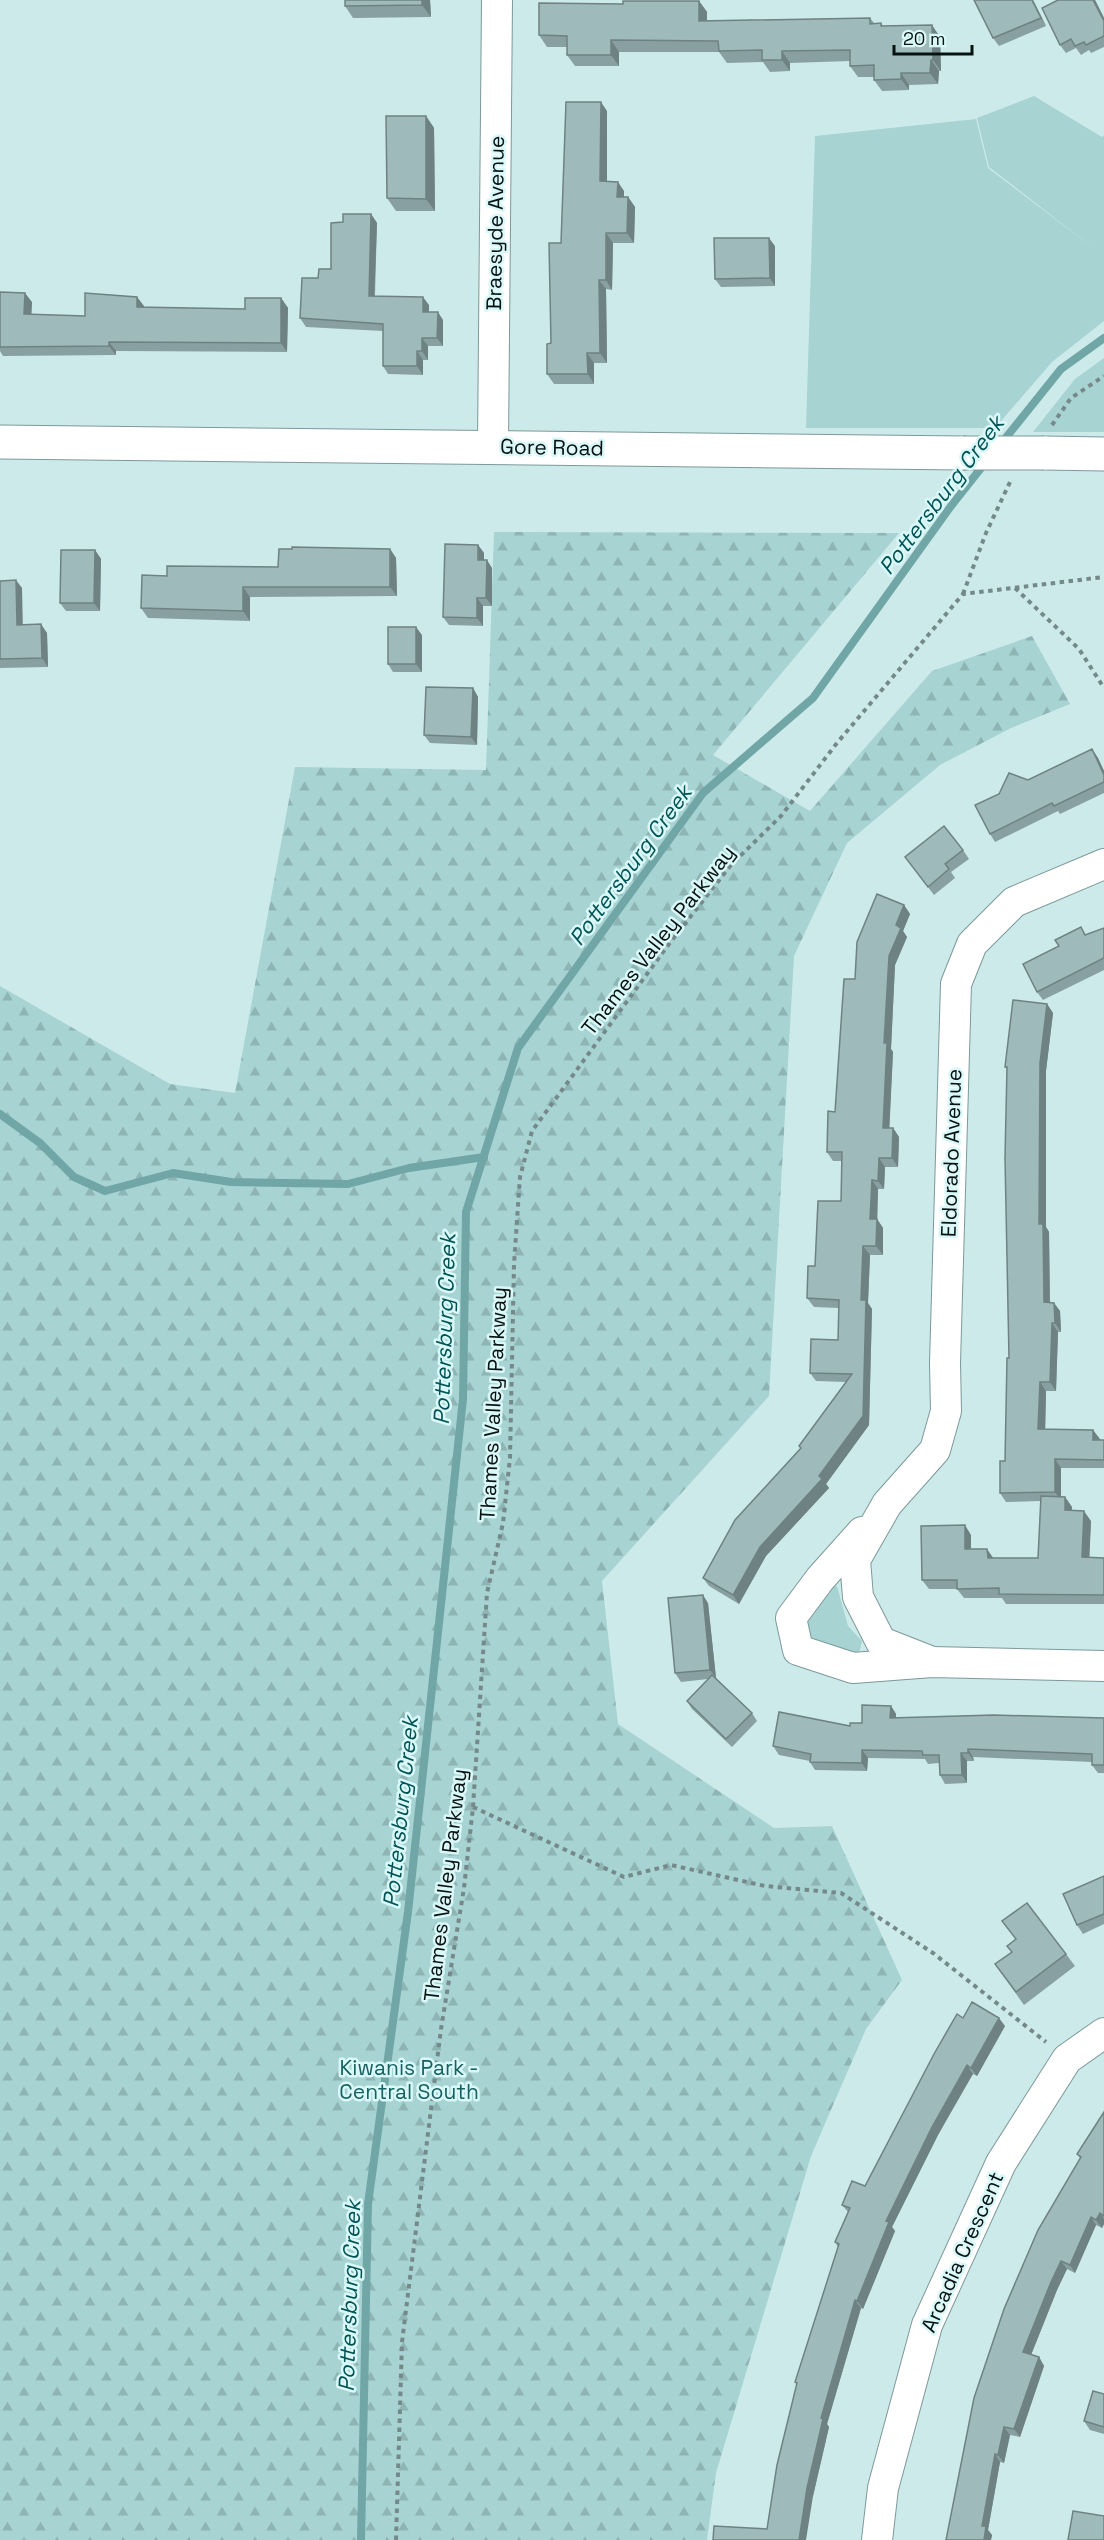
<svg xmlns="http://www.w3.org/2000/svg" width="1104" height="2540" font-family="'Space Grotesk',sans-serif">
<defs>
<pattern id="forest-firs" width="22" height="20" patternUnits="userSpaceOnUse" patternTransform="scale(1.5)"><rect width="22" height="20" fill="#a7d3d3"/><path d="M5 1l3.5 6h-7zM16 11l3.5 6h-7z" fill="#8eb4b4"/></pattern>
</defs>
<rect width="100%" height="100%" fill="#cdeaeb"/>
<g fill="#a7d3d3">
<path d="M1034 96 1102 137 1104 135V321L1052 362 995 428H806L815 136 976 119 988 168 1096 250 989 167 977 118Z"/>
<path d="M1104 358V432H1033L1075 379Z"/>
<path d="M837 1586 848 1626 862 1641 860 1650 854 1657 805 1638V1620L827 1588Z"/>
</g>
<path fill="url(#forest-firs)" d="M494 532 899 533 713 755 810 811 932 671 1032 636 1070 704 1011 728 940 765 847 843 794 956 769 1396 602 1581 618 1724 774 1828 832 1826 902 1980 866 2029 811 2156 716 2473 707 2540H0V986L170 1084 235 1093 295 767 486 770Z"/>
<g fill="none" stroke-linecap="round" stroke-linejoin="round">
<g stroke="#71a6a6" stroke-width="8">
<path d="M1000 445 1061 369 1104 338"/>
<path d="M0 1114 40 1143 74 1177 105 1191 173 1173 231 1182 348 1184 409 1168 484 1157"/>
<path d="M361 2540 368 2204 408 1912 463 1399 466 1212 518 1048 703 793 813 698 951 506 985 463"/>
</g>
<g stroke="#7d9999" stroke-width="32">
<g id="street">
<path d="M493 446 497 0"/>
<path d="M862 1532 820 1579 791 1618 798 1650 853 1668 932 1662 1104 1666"/>
<path d="M932 1662 881 1642 858 1597 855 1560 887 1504 935 1450 946 1411 945 1363 956 984 972 944 1014 902 1104 864"/>
<path d="M877 2540 883 2488 927 2325 1001 2163 1067 2059 1104 2033"/>
</g>
</g>
<g stroke="#7d9999" stroke-width="35">
<g id="secondary">
<path d="M0 442 963 453"/>
<path d="M1044 453 1104 454"/>
</g>
</g>
<g stroke="#75898a" stroke-width="4" stroke-dasharray="4.5 4.5" stroke-linecap="butt">
<path d="M1052 425 1071 398 1104 376"/>
<path d="M1015 588 1079 649 1104 688"/>
<path d="M963 594 986 533 1010 482"/>
<path d="M473 1807 624 1877 671 1865 765 1886 841 1893 933 1953 1046 2042"/>
<path d="M396 2540 402 2342 441 2029 464 1888 473 1807 487 1593 503 1523 510 1458 514 1264 520 1177 532 1131 669 944 731 865 781 816 837 743 963 594 1104 577"/>
</g>
<use href="#street" stroke="#fff" stroke-width="30"/>
<use href="#secondary" stroke="#fff" stroke-width="33"/>
<g stroke="#7d9999" stroke-width="35" stroke-linecap="butt">
<path id="secondary-bridge" d="M963 453H1044"/>
</g>
<use href="#secondary-bridge" stroke="#fff" stroke-width="33"/>
</g>
<g fill="#88a0a1">
<path d="M345 0H430L431 17 353 18 345 6Z"/>
<path d="M974 0H1033L1046 26 999 46 993 38Z"/>
<path d="M1058 0H1095L1104 18V47L1091 53 1089 50 1081 55 1076 48 1066 53 1060 45Z"/>
<path d="M699 1 707 12V21L870 18 874 23H881L883 26 940 37 941 71H939L938 84 909 85V90L882 91 874 80V77H858L850 66V61L790 63V71L770 72 763 62 727 63 719 52H619V66H575L567 55V47H547L539 35 623 4Z"/>
<path d="M607 111V181L624 191V197H628L635 207 634 243H613L612 290 606 289 607 363H594V384H554L547 374 561 243Z"/>
<path d="M426 116 434 128 435 211H396L387 198Z"/>
<path d="M371 214 377 223 375 296 429 305V312L443 320V346H428V360H423V375L388 374 383 366V331L306 327 300 318 318 278 331 269 343 222Z"/>
<path d="M775 246V286L721 287 715 279Z"/>
<path d="M0 292 32 302 31 315 85 316 137 297 144 307 245 309 281 298 288 308 287 352 116 351V355L3 356 0 351Z"/>
<path d="M478 545 484 553V560L492 568V606H483V626L449 625 443 617Z"/>
<path d="M390 549 396 558 397 596 250 597V621L148 618 141 608 167 576 278 567Z"/>
<path d="M95 550 101 559 100 611H66L60 603Z"/>
<path d="M0 581 22 588V625L47 633 48 667 0 668Z"/>
<path d="M422 635V672H393L388 664Z"/>
<path d="M473 688 478 697 477 745 430 743 424 735Z"/>
<path d="M1092 749 1098 758 1104 771V793L1060 814 1058 811 995 842 990 834 1028 780Z"/>
<path d="M963 850 969 859 951 872 955 878 934 895 905 857Z"/>
<path d="M904 905 910 914 903 931 907 937 895 965 891 1049 893 1052 889 1128H893L899 1137 898 1167H885L884 1189H878L877 1219 883 1228V1255H870L868 1303 872 1309 869 1425 826 1484 829 1488 766 1556 739 1604 709 1586 703 1578 801 1449 799 1446 846 1382 816 1381 810 1373 838 1340 839 1308 814 1307 807 1298 815 1266 841 1201 842 1161H833L827 1152 835 1112 855 979Z"/>
<path d="M1081 927 1086 935 1104 928V970L1043 1000 1037 992Z"/>
<path d="M1047 1004 1053 1013 1046 1071V1227L1049 1232 1050 1303H1054L1060 1311 1061 1332H1058L1056 1391H1046L1045 1429 1093 1430 1100 1440H1104V1468H1061V1497H1065L1072 1507V1511L1091 1521 1089 1557 1104 1558V1604H1006L1002 1598H964L957 1589H929L922 1580 971 1535V1549L994 1558H1038L1041 1501 1006 1502 1000 1493 1005 1461 1009 1358 1007 1070 1005 1067Z"/>
<path d="M708 1603 716 1678 752 1713 757 1721 732 1747 692 1709 687 1701 708 1679 681 1682 675 1673Z"/>
<path d="M891 1706 896 1714V1717L1104 1718V1773H1098L1092 1765V1762L973 1757 974 1761H967V1783L945 1784 940 1775 939 1763 928 1764 925 1759 868 1758 867 1771 815 1770 810 1762V1761L779 1755 773 1746 862 1723Z"/>
<path d="M1104 1876V1924L1083 1934 1077 1925Z"/>
<path d="M1002 1921 1066 1954 1075 1966 1024 2005 995 1964 1012 1952 1016 1939Z"/>
<path d="M963 2018 1005 2026 977 2076 973 2074 968 2080 938 2135 892 2227 895 2231 863 2309 861 2308 827 2424 829 2427 813 2496 767 2529 797 2385 795 2382 838 2247 835 2242 848 2212 842 2205 865 2186Z"/>
<path d="M1104 2112V2224L1102 2228 1096 2225 1075 2273 1067 2269 1057 2290 1031 2355 1039 2357 1044 2366 1020 2437 1010 2435 1004 2463 1000 2462 988 2530 992 2535 991 2540H946L1080 2158 1077 2154Z"/>
<path d="M1104 2394V2434L1090 2430 1084 2421Z"/>
</g>
<g fill="#6f8283">
<path d="M422 0H430L431 17 422 5Z"/>
<path d="M1032 0H1033L1046 26 1041 18Z"/>
<path d="M1093 0H1095L1104 18V21Z"/>
<path d="M699 1 707 12V32L699 21Z"/>
<path d="M932 25 940 37 941 71 933 60Z"/>
<path d="M611 40 619 52V66L611 55Z"/>
<path d="M782 51 790 63V71L782 60Z"/>
<path d="M931 60 939 71 938 84 930 73Z"/>
<path d="M901 73 909 85V90L901 79Z"/>
<path d="M601 102 607 111V191L600 181Z"/>
<path d="M426 116 434 128 435 211 426 199Z"/>
<path d="M618 182 624 191V207L617 197Z"/>
<path d="M628 197 635 207 634 243 627 233Z"/>
<path d="M371 214 377 223 374 304 369 296Z"/>
<path d="M606 233 613 243 612 290 606 280Z"/>
<path d="M769 238 775 246V286L770 278Z"/>
<path d="M599 280 606 289 607 363 600 353Z"/>
<path d="M25 293 32 302 31 324 24 314Z"/>
<path d="M137 297 144 306V317L137 307Z"/>
<path d="M423 297 429 305V320L423 312Z"/>
<path d="M281 298 288 308 287 352 281 343Z"/>
<path d="M438 312 443 320V346L437 338Z"/>
<path d="M422 338 428 346V360L422 351Z"/>
<path d="M109 342 116 351V355L109 346Z"/>
<path d="M417 351 423 360V375L417 366Z"/>
<path d="M587 353 594 363V384L588 374Z"/>
<path d="M478 545 484 553V568L478 560Z"/>
<path d="M390 549 396 558 397 596 390 587Z"/>
<path d="M95 550 101 559 100 611 94 603Z"/>
<path d="M487 560 492 568V606L486 598Z"/>
<path d="M16 580 22 588 23 633 17 625Z"/>
<path d="M243 587 250 597V621L243 611Z"/>
<path d="M477 598 483 606V626L477 618Z"/>
<path d="M41 624 47 633 48 667 42 658Z"/>
<path d="M416 627 422 635V672L416 664Z"/>
<path d="M473 688 478 697 477 745 471 737Z"/>
<path d="M1092 749 1098 758 1104 771V775Z"/>
<path d="M904 905 910 914 903 931 907 937 895 965 891 1049 893 1052 889 1137 883 1128 884 1043 889 956 896 925Z"/>
<path d="M1047 1004 1053 1013 1046 1071V1227L1049 1232 1050 1311 1044 1302 1039 1224 1040 1063Z"/>
<path d="M893 1128 899 1137 898 1167 892 1158Z"/>
<path d="M879 1158 885 1167 884 1189 878 1181Z"/>
<path d="M872 1180 878 1189 877 1228 870 1219Z"/>
<path d="M877 1219 883 1228V1255L876 1246Z"/>
<path d="M863 1246 870 1255 868 1303 872 1309 869 1425 826 1484 829 1488 766 1556 739 1604 733 1595 760 1547 863 1416 861 1300Z"/>
<path d="M1054 1303 1060 1311 1061 1332 1055 1323Z"/>
<path d="M1052 1323 1058 1332 1056 1391 1050 1382Z"/>
<path d="M1040 1382 1046 1391 1045 1438 1038 1429Z"/>
<path d="M1093 1430 1100 1439 1099 1448 1093 1440Z"/>
<path d="M1055 1459 1061 1468V1501L1055 1492Z"/>
<path d="M1065 1497 1072 1507 1071 1520 1065 1510Z"/>
<path d="M1084 1511 1091 1521 1089 1567 1082 1557Z"/>
<path d="M965 1525 971 1535V1559L965 1549Z"/>
<path d="M987 1549 994 1559 988 1558Z"/>
<path d="M703 1595 708 1603 716 1678 710 1670Z"/>
<path d="M891 1706 896 1714V1726L890 1718Z"/>
<path d="M968 1749 973 1757 974 1761 968 1753Z"/>
<path d="M862 1750 868 1758 867 1771 862 1763Z"/>
<path d="M961 1753 967 1761V1783L962 1775Z"/>
<path d="M999 2018 1005 2026 977 2076 971 2068Z"/>
<path d="M967 2065 973 2074 938 2135 892 2227 895 2231 863 2309 857 2301 886 2221 932 2127Z"/>
<path d="M1100 2213 1104 2219V2224L1102 2228 1096 2220Z"/>
<path d="M1091 2217 1096 2225 1075 2273 1070 2265Z"/>
<path d="M1061 2261 1067 2269 1057 2290 1029 2360 1023 2352 1051 2282Z"/>
<path d="M855 2300 861 2308 827 2424 829 2427 813 2496 806 2540H799L807 2488 821 2418Z"/>
<path d="M1039 2357 1044 2366 1020 2437 1014 2429Z"/>
<path d="M1004 2427 1010 2435 1004 2463 998 2455Z"/>
<path d="M995 2454 1000 2462 988 2530 992 2535 991 2540H984L982 2526Z"/>
</g>
<g fill="#9ebabb" stroke="#6f8283" stroke-width="1.5">
<path d="M345 0H422V5L345 6Z"/>
<path d="M974 0H1032L1041 18 993 38Z"/>
<path d="M1058 0H1093L1104 21V36L1086 45 1084 42 1075 46 1071 39 1060 45 1042 8Z"/>
<path d="M623 1H699V21L870 18V24L881 23V26L932 25 933 60H931L930 73H901V79L874 80V65L850 66V50L782 51V60H762V50L719 51 718 41 611 40V55H567V36L539 35V3L623 4Z"/>
<path d="M566 102H601L600 181 618 182 617 197H628L627 233H606V280H599L600 353H587L588 374H547V344L551 343 549 243H561Z"/>
<path d="M386 116H426V199L387 198Z"/>
<path d="M343 214H371L369 296 423 297V312H438L437 338H422V351H417V366H383V324L300 318 302 278H318L319 269H331V223L343 222Z"/>
<path d="M714 238H769L770 278 715 279Z"/>
<path d="M0 292 25 293 24 314 85 316V293L137 297V307L245 309V298H281V343L109 342V346L0 347Z"/>
<path d="M445 544 478 545V560H487L486 598H477V618L443 617Z"/>
<path d="M292 547 390 549V587H243V611L141 608 142 575 167 576V566L278 567 279 549H292Z"/>
<path d="M61 550H95L94 603H60Z"/>
<path d="M16 580 17 625 41 624 42 658 0 659V581Z"/>
<rect x="388" y="627" width="28" height="37"/>
<path d="M426 687 473 688 471 737 424 735Z"/>
<path d="M1092 749 1104 775V782L1054 806 1052 803 990 834 975 805 999 794 1009 773 1028 780Z"/>
<path d="M944 826 963 850 945 864 949 869 928 887 905 857Z"/>
<path d="M877 894 904 905 896 925 901 928 889 956 884 1043H887L883 1128H893L892 1158H879L878 1181 872 1180 870 1219H877L876 1246H863L861 1300H866L863 1416 819 1476 822 1479 760 1547 733 1595 703 1578 735 1520 801 1448 799 1446 852 1374 810 1373 811 1339 838 1340 839 1300 807 1298 808 1266H815L818 1201H841L842 1152H827L828 1111 835 1112 844 979H855L857 942Z"/>
<path d="M1081 927 1085 935 1104 928V958L1037 992 1023 964 1059 946 1055 940Z"/>
<path d="M1013 1000 1047 1004 1040 1063 1039 1224H1043L1044 1302 1054 1303 1055 1323H1052L1050 1382H1040L1038 1429 1093 1430V1440H1104V1460L1055 1459V1492L1000 1493V1461H1005L1007 1358H1009L1005 1158 1007 1067H1005Z"/>
<path d="M1041 1496 1065 1497V1510L1084 1511 1082 1557 1104 1558V1595L999 1594V1588L957 1589V1580H922L921 1526 965 1525V1549H987L988 1558H1038Z"/>
<path d="M703 1595 710 1670 675 1673 668 1598Z"/>
<path d="M712 1675 752 1713 726 1739 687 1701Z"/>
<path d="M862 1705 891 1706 890 1718 994 1715 1104 1718V1765H1092V1754L968 1749V1753H961L962 1775H940L939 1755H923L922 1751 862 1750V1763L810 1762 811 1754 773 1746 779 1712 850 1726V1723H862Z"/>
<path d="M1104 1876V1914L1077 1925 1063 1894Z"/>
<path d="M1027 1903 1066 1954 1016 1992 995 1964 1012 1952 1007 1946 1016 1939 1002 1921Z"/>
<path d="M972 2002 999 2018 971 2068 967 2065 963 2072 932 2127 886 2221 889 2222 857 2301 855 2300 821 2418 823 2419 807 2488 799 2540H713L714 2526 767 2529 777 2465 797 2383 795 2382 839 2244 835 2242 850 2208 842 2205 852 2181 865 2186 934 2054 957 2014 963 2018Z"/>
<path d="M1104 2112V2216L1100 2213 1096 2220 1091 2217 1070 2265 1061 2261 1051 2282 1023 2352 1039 2357 1014 2429 1004 2427 998 2455 995 2454 982 2526H986L984 2540H946L974 2398 1004 2309 1038 2230 1081 2157 1077 2154Z"/>
<path d="M1093 2391 1104 2394V2427L1084 2421Z"/>
<path d="M1073 2511 1104 2516V2540H1068Z"/>
</g>
<g text-anchor="middle" dominant-baseline="central" stroke-width="5" stroke-linejoin="round" paint-order="stroke">
<g font-size="21" fill="#081212" stroke="#daf8f8">
<text transform="translate(495 223) rotate(-89)">Braesyde Avenue</text>
<text transform="translate(552 447) rotate(1)">Gore Road</text>
<text transform="translate(658 940) rotate(-52)">Thames Valley Parkway</text>
<text transform="translate(951 1153) rotate(-88)">Eldorado Avenue</text>
<text transform="translate(493 1404) rotate(-87)">Thames Valley Parkway</text>
<text transform="translate(445 1885) rotate(-83)">Thames Valley Parkway</text>
<text transform="translate(962 2252) rotate(-66)">Arcadia Crescent</text>
</g>
<g font-size="21" fill="#186162" stroke="#daf8f8">
<text x="409" y="2067">Kiwanis Park -<tspan x="409" dy="24">Central South</tspan></text>
</g>
<g font-size="22" font-style="italic" fill="#005355" stroke="#daf8f8">
<text transform="translate(941 495) rotate(-53)">Pottersburg Creek</text>
<text transform="translate(630 865) rotate(-54)">Pottersburg Creek</text>
<text transform="translate(444 1329) rotate(-88)">Pottersburg Creek</text>
<text transform="translate(400 1812) rotate(-84)">Pottersburg Creek</text>
<text transform="translate(349 2296) rotate(-88)">Pottersburg Creek</text>
</g>
</g>
<path d="M894 45v9h78v-9" fill="none" stroke="#081212" stroke-width="3"/>
<text x="903" y="45" font-size="18" fill="#081212" stroke="#daf8f8" stroke-width="4.5" paint-order="stroke">20 m</text>
</svg>
